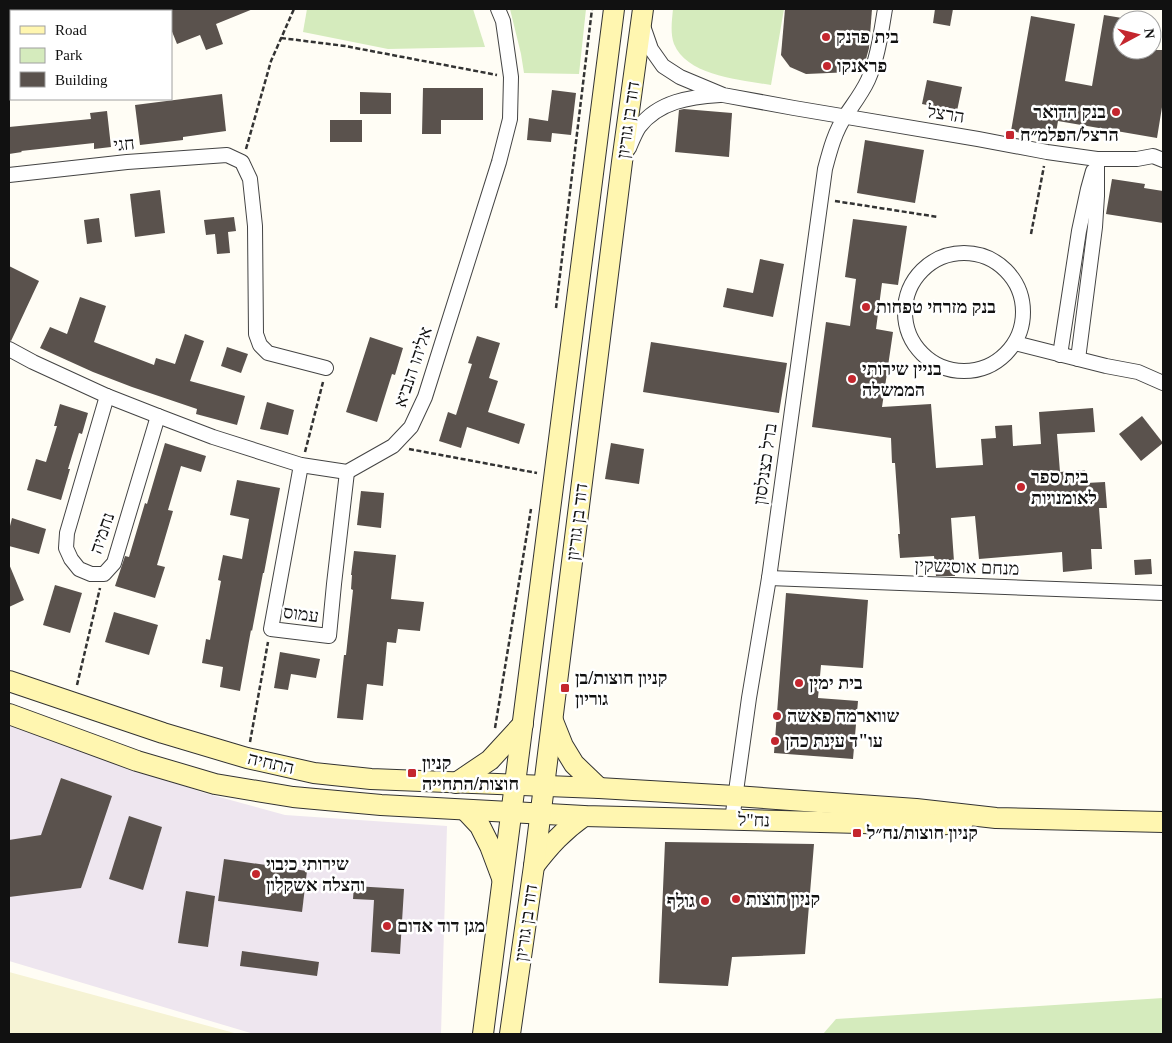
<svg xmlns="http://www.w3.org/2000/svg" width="1172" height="1043" font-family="'Times New Roman','Noto Sans Hebrew',serif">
<rect width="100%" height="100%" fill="#fffdf5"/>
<path fill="#eee6ef" d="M9 721 201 792 285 815 447 826 441 1034H254L9 961Z"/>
<path fill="#f6f3d4" d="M9 972 238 1034H9Z"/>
<g fill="#d5ebbd">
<path d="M307 9H473L485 47 388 49 303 32Z"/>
<path d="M510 9H586L579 74 524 73 521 54Z"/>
<path d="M673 9H784L771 85C741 80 687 76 674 44 670 33 672 20 673 9Z"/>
<path d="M1163 998V1034H823L836 1019Z"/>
</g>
<g fill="#5a524d">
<path d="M171 9H253L216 24 223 44 206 50 200 35 177 44 171 29Z"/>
<path d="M785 9H872L869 48 866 59 852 72 806 74 790 67 781 55Z"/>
<path d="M935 9H953L950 26 933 23Z"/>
<path d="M1104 15 1122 18V50H1163V101L1157 138 1058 121 1055 139 1011 131 1031 16 1075 24 1065 81 1092 86Z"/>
<path d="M927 80 962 87 957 111 922 104Z"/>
<path d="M423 88H483V120H441V134H422Z"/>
<path d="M552 90 576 93 571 135 552 133 551 142 527 140 529 118 548 121Z"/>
<path d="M360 92 391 93V114H360Z"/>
<path d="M222 94 226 131 183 137V140L140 145 135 105Z"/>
<path d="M684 109 732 113 729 157 675 152 679 110Z"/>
<path d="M107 111 111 147 94 149V143L21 151 22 152 9 154V127L91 119 90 113Z"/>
<rect x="330" y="120" width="32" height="22"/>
<path d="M865 140 924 150 915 203 857 193Z"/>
<path d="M1112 179 1145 184 1144 188 1163 191V223L1106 214Z"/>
<path d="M160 190 165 233 135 237 130 194Z"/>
<path d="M234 217 236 231 228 232 230 253 217 254 215 234 206 235 204 220Z"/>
<path d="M99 218 102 242 87 244 84 220Z"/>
<path d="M853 219 907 226 898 285 882 283 876 329 893 332 882 407 931 404 936 468 983 465 981 439 996 438 995 426 1012 425 1013 446 1041 444 1039 412 1093 408 1095 432 1057 434 1060 472 1085 470 1086 483 1105 482 1107 508H1099L1102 549H1091L1092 569 1063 572 1062 552 979 559 975 516 951 518 955 576H936L934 556 900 558 898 534H900L895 463H892L891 438 812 427 826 322 850 326 856 279 845 277Z"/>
<path d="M760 259 784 264 773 317 723 307 727 288 753 293Z"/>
<path d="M9 266 39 281 11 341 9 340Z"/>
<path d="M80 297 106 306 94 342 154 365 156 358 175 364 185 334 204 341 190 381 245 396 237 425 196 414 197 409 132 387 93 372 40 348 50 327 67 334Z"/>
<path d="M477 336 500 343 489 378 498 381 488 412 525 424 519 444 467 427 461 448 439 441 448 412 456 415 472 364 468 363Z"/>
<path d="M370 337 403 348 395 375 392 374 377 422 346 412Z"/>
<path d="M651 342 787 363 779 413 643 392Z"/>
<path d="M227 347 248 354 241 373 221 366Z"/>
<path d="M267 402 294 410 288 435 260 429Z"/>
<path d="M60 404 88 413 82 434 79 433 68 469H70L61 500 27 490 36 459 46 462 57 426H54Z"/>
<path d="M1142 416 1163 443 1141 461 1119 434Z"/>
<path d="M165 443 206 456 201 472 181 466 168 510 173 511 157 565 165 567 155 598 115 586 125 556 129 557 145 503 147 504Z"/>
<path d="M611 443 644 449 639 484 605 479Z"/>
<path d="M237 480 280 488 264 573H263L252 631 251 630 240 691 220 687 223 667 202 663 206 639 210 640 221 581 218 580 223 555 242 559 249 519 230 515Z"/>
<path d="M361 491 384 493 381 528 357 525Z"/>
<path d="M12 518 46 529 39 554 9 546V530Z"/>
<path d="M354 551 396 555 391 599 424 602 420 631 398 629 396 643 387 642 383 686 367 684 363 720 337 718 344 655H346L353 590 351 589 352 575H351Z"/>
<path d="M1151 559 1152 574 1135 575 1134 560Z"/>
<path d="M9 564 24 600 9 607Z"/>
<path d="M55 585 82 593 70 633 43 625Z"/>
<path d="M786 593 868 600 863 668 821 665 818 698 858 701 853 759 774 753Z"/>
<path d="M114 612 158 625 149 655 105 642Z"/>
<path d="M280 652 320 659 316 678 291 674 288 690 274 688Z"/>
<path d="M61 778 112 796 81 888 9 897V840L41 835Z"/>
<path d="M129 816 162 827 143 890 109 879Z"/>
<path d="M665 842 814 844 805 954 732 957 728 986 659 983Z"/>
<path d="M224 859 307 871 302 912 218 901Z"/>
<path d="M354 886 404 889 400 954 371 952 374 900 353 899Z"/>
<path d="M186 891 215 896 208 947 178 943Z"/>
<path d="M242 951 319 962 317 976 240 966Z"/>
</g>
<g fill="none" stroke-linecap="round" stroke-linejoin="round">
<g stroke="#444" stroke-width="16">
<g id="street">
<path d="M9 10 13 9"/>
<path d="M643 26 651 49 663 66 680 77 723 95 794 108 978 139 1047 152 1097 159H1137L1153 156 1163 160"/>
<path d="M629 148C632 141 635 133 639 127 659 101 690 97 720 95"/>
<path d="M9 175 127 162 227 155 242 162 250 179 255 226 256 334 260 345 268 353 326 368"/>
<circle cx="964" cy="312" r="59"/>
<path d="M1015 343 1106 366 1138 372 1163 383"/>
<path d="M9 349 33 362 107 396 158 416 213 437 301 465 347 472 393 446 411 427 425 397 499 162 510 119 511 77 503 21 498 9"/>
<path d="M1060 355 1079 231 1088 189 1093 171"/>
<path d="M1078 359 1095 227 1097 196V159"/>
<path d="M107 396 67 533 66 548 71 559 79 569 91 574H104L114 563 158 416"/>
<path d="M301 465 271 629 329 636 334 584 347 472"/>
<path d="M769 578 1163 593"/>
<path d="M732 820 749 698 769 578 825 169C830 150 835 131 846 115 854 103 862 93 868 80 878 58 881 32 885 9"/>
</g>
</g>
<g stroke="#333" stroke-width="22">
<g id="secondary">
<path d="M9 681 163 733 247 758 314 773 371 779 599 788 735 796 916 809 996 818 1163 822"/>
<path d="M9 714 137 761 215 784 293 797 381 805 584 816 938 825 963 822"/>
<path d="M553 721 563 746 574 764 599 788"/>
<path d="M456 783 490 760 523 724"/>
<path d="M465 810 480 826 490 846 502 878"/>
<path d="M534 866C550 845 563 831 584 816"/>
<path d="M483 1034 614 9"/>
<path d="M510 1034 534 866 622 162 643 9"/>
</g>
</g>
<g stroke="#333" stroke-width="2.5" stroke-dasharray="5 2.5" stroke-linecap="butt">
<path d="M281 38 345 46 497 75"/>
<path d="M246 149 271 61 294 9"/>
<path d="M835 201 938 217"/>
<path d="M1031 234 1044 166"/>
<path d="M556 308 592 9"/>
<path d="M409 449 537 473"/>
<path d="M305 452 323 382"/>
<path d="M77 685 100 588"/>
<path d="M495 728 531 509"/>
<path d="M250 742 268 642"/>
</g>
<use href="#street" stroke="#fff" stroke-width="14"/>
<use href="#secondary" stroke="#fff6b0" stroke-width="20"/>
</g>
<g fill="#c4262e" stroke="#fff" stroke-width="2">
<circle cx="826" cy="37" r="5"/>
<circle cx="827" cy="66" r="5"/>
<circle cx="1116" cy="112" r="5"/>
<rect x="1005" y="130" width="10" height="10" rx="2.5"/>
<circle cx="866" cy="307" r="5"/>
<circle cx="852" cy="379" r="5"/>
<circle cx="1021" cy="487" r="5"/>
<circle cx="799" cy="683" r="5"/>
<rect x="560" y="683" width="10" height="10" rx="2.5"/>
<circle cx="777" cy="716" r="5"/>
<circle cx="775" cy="741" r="5"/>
<rect x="407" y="768" width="10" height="10" rx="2.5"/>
<rect x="852" y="828" width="10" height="10" rx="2.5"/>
<circle cx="256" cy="874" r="5"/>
<circle cx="736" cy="899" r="5"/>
<circle cx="705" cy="901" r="5"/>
<circle cx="387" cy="926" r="5"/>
</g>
<g text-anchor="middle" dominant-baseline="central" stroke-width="5" stroke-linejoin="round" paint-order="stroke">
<g font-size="18" font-weight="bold" fill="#111" stroke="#fff" text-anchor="start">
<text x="836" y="37">בית פרנק</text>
<text x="837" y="66">פראנקו</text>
<text x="1106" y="112" text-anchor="end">בנק הדואר</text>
<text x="1020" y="135">הרצל/הפלמ״ח</text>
<text x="876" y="307">בנק מזרחי טפחות</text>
<text x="862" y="369">בניין שירותי<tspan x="862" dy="21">הממשלה</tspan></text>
<text x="1031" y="477">בית ספר<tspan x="1031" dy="21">לאומנויות</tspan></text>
<text x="575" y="678">קניון חוצות/בן<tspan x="575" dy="21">גוריון</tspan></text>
<text x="809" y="683">בית ימין</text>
<text x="787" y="716">שווארמה פאשה</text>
<text x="785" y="741">עו"ד עינת כהן</text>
<text x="422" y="763">קניון<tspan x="422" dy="21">חוצות/התחייה</tspan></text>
<text x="867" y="833">קניון חוצות/נח״ל</text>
<text x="266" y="864">שירותי כיבוי<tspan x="266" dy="21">והצלה אשקלון</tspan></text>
<text x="746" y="899">קניון חוצות</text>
<text x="695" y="901" text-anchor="end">גולף</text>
<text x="397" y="926">מגן דוד אדום</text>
</g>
<g font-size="18" fill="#111" stroke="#fff">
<text transform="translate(946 114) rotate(9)">הרצל</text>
<text transform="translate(628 120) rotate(-82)">דוד בן גוריון</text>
<text transform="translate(124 144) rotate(-5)">חגי</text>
<text transform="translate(413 367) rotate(-71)">אליהו הנביא</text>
<text transform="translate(765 464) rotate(-82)">ברל כצנלסון</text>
<text transform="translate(577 522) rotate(-83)">דוד בן גוריון</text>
<text transform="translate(102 533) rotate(-71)">נחמיה</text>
<text transform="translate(967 567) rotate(2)">מנחם אוסישקין</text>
<text transform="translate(301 614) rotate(7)">עמוס</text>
<text transform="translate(271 763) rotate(13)">התחיה</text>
<text transform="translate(754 820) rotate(2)">נח"ל</text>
<text transform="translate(526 923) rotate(-82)">דוד בן גוריון</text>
</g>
</g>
<rect width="1172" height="1043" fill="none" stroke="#111111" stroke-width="20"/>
<rect x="10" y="10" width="162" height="90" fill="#ffffff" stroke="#a0a0a0"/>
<rect x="20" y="26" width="25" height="8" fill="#fff6b0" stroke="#a0a0a0"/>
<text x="55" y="35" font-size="15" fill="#111111">Road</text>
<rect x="20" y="48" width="25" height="15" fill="#d5ebbd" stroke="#a0a0a0"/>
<text x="55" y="60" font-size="15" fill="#111111">Park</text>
<rect x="20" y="72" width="25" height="15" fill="#5a524d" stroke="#a0a0a0"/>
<text x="55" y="85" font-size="15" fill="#111111">Building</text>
<g transform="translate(1137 35) rotate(83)"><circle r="24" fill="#ffffff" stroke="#a0a0a0"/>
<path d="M0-4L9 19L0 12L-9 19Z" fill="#c4262e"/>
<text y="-8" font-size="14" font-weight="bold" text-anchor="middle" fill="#111111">N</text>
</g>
</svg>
